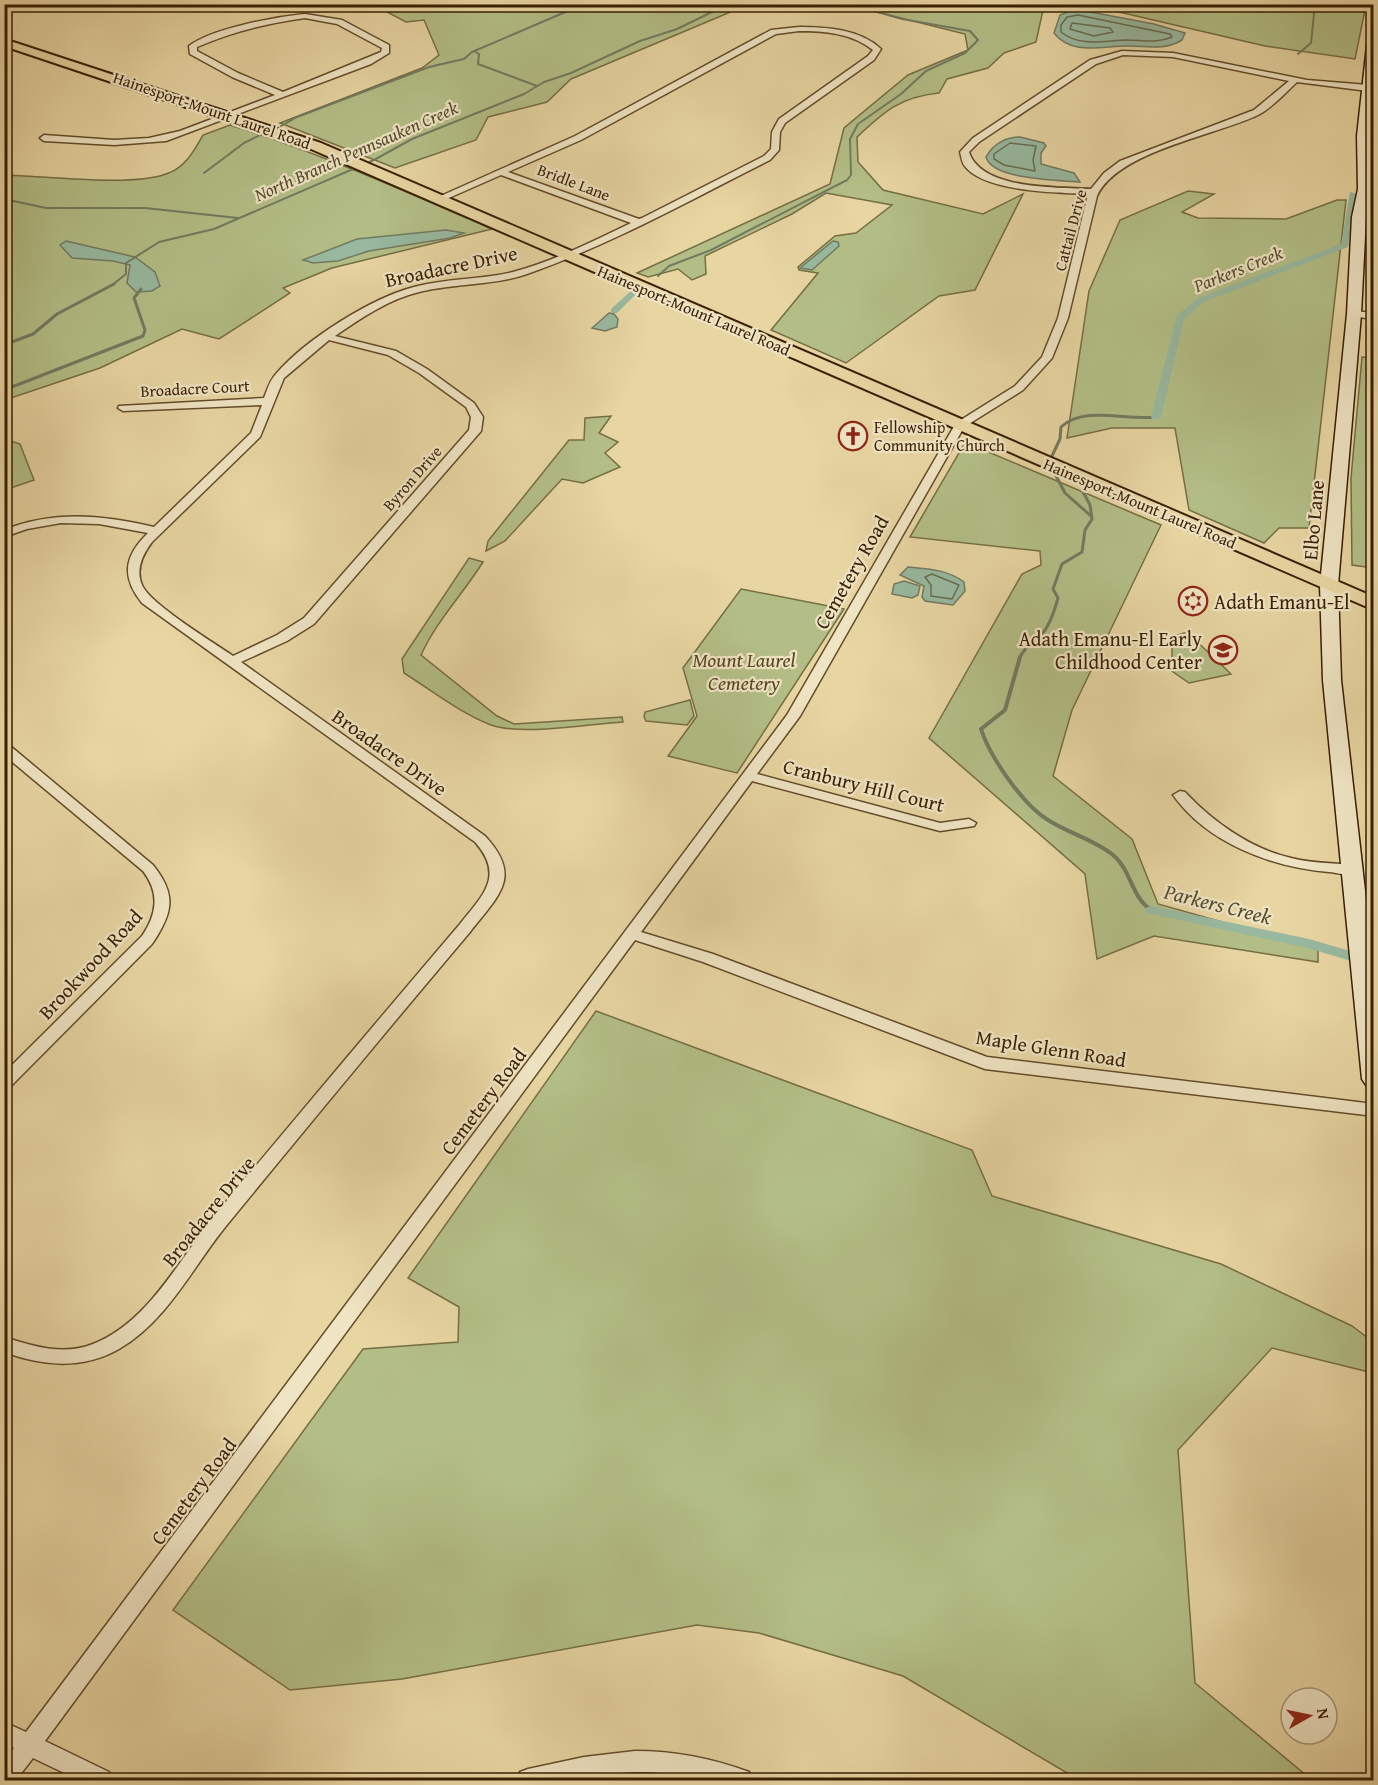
<svg xmlns="http://www.w3.org/2000/svg" width="1378" height="1785" font-family="'Gentium Book Plus',serif">
<rect width="100%" height="100%" fill="#e7d5a2"/>
<filter id="stains"><feTurbulence type="fractalNoise" baseFrequency=".00333" numOctaves="4"/><feColorMatrix values="0 0 0 0 .2 0 0 0 0 .09 0 0 0 0 .02 0 0 0 .5 -.17"/></filter>
<radialGradient id="worn" r=".72"><stop offset=".6" stop-color="#630" stop-opacity="0"/><stop offset="1" stop-color="#630" stop-opacity=".3"/></radialGradient>
<g fill="#b3be86" stroke="#766e44" stroke-width="1.5">
<path d="M680 4 712 10 734 5H768L740 8 571 79 547 102 488 117 476 140 395 168 280 123 422 68 439 55 424 20 406 22 374 5Z"/>
<path d="M849 5H1067L1043 10 1036 42 1004 53 988 68 947 79 939 93C900 97 885 111 857 137L858 162 883 190 983 214 1023 194 975 290 939 296 846 363 771 330 818 273 799 270 798 267 835 236 856 233 892 205 826 193 792 214 705 256 706 274 692 280 678 269 648 277 637 273 830 184 844 128 908 75 968 50 965 34Z"/>
<path d="M1089 5H1366L1355 59 1265 46Z"/>
<path d="M230 125C320 153 405 191 492 229L332 268 283 288 290 293 219 339 182 329 100 368 5 400V175C45 176 131 187 166 174 185 168 194 151 203 135Z"/>
<path d="M1188 191 1214 194 1182 212 1198 218 1286 219 1337 200H1346L1309 528H1279L1264 543 1189 510 1175 428H1112L1067 438 1089 291 1120 220Z"/>
<path d="M1362 357 1373 358V568L1352 565 1351 478Z"/>
<path d="M611 416 599 433 618 442 605 453 620 467 583 483 562 479 505 541 486 551 488 541 569 440H584L585 418Z"/>
<path d="M5 439 20 444 34 480 5 490Z"/>
<path d="M963 446 979 448 1161 525 1072 710 1053 776 1132 839 1158 904 1318 949V962L1154 936 1097 959 1085 874 929 738 1022 574 1041 565 1040 551 910 537Z"/>
<path d="M469 558 483 562C463 594 437 620 421 655L497 716 514 724 622 717 623 722C587 724 523 736 491 725 460 713 431 690 404 673L402 659Z"/>
<path d="M741 589 844 609 737 773 668 756 697 716 683 668Z"/>
<path d="M1187 632 1231 674 1189 683 1172 671V637Z"/>
<path d="M690 700 694 716 687 725 646 721 644 717 645 712Z"/>
<path d="M596 1011 972 1150 992 1196 1221 1264 1352 1326 1373 1342V1373L1272 1348 1178 1450 1195 1683 1312 1780H1079L903 1676 759 1633 697 1625 402 1679 290 1690 173 1610 363 1349 458 1342 459 1307 408 1278Z"/>
</g>
<g fill="#98b9a0" stroke="#727b60" stroke-width="1.5">
<path d="M1075 9 1154 24 1185 33 1182 40C1164 51 1147 46 1128 46 1102 46 1072 56 1054 33L1060 15Z"/>
<path d="M1020 137 1044 143 1046 146 1041 153V164L1074 173 1080 182C1059 180 992 180 986 157 993 144 1006 137 1020 137Z"/>
<path d="M446 230 464 233 450 238 369 251 338 261 313 263 303 260 357 239Z"/>
<path d="M66 241 135 257 155 272 160 286 152 291 136 292 127 283 130 265 113 261 72 258 60 245Z"/>
<path d="M833 241 838 242 839 246 812 270 800 268Z"/>
<path d="M609 313 614 314 618 319 617 327 605 331 592 328Z"/>
<path d="M908 567C928 569 946 569 964 582L965 591 953 605 925 601 922 597 924 586 900 575Z"/>
<path d="M904 581 920 586 918 595 912 598 892 594 894 584Z"/>
</g>
<g fill="none" stroke-linecap="round" stroke-linejoin="round">
<g stroke="#686c50" stroke-width="1.5">
<path d="M1078 15 1170 34 1172 37C1156 44 1142 40 1125 40 1102 41 1080 47 1061 32V25L1067 17Z"/>
<path d="M1072 23 1110 28 1113 32 1094 36 1070 29Z"/>
<path d="M1010 143 1036 146 1033 160 1035 171 1004 165 994 159V154Z"/>
<path d="M932 574 959 585 952 599 931 596V585L925 577Z"/>
</g>
<g stroke="#727b60" stroke-width="2">
<path d="M474 51 479 54 478 64 537 86"/>
<path d="M1298 54 1311 43 1315 4"/>
<path d="M281 126 297 117 429 67 464 59 472 52 584 4"/>
<path d="M204 173 244 143 264 133"/>
<path d="M4 199 46 208H145L238 218"/>
<path d="M658 276 669 266 711 250 847 180 851 175 850 139 858 124 901 94 926 71 965 53 978 40 970 31 902 19 849 4"/>
<path d="M111 286 126 274V263L159 242 214 229 374 160 412 139 524 94 544 82 571 73 640 41 677 29 714 11 739 4"/>
</g>
<g stroke="#727b60" stroke-width="3">
<path d="M4 345 33 334 57 314 114 284"/>
<path d="M4 390 143 336 145 330 134 298 141 289"/>
<path d="M1052 456 1060 439 1061 427C1085 405 1127 421 1156 417"/>
<path d="M1055 474 1065 493 1091 516"/>
<path d="M1019 659C1025 646 1033 643 1042 634 1050 625 1055 609 1058 598L1053 589 1062 564 1082 552 1085 530 1092 519 1090 505 1082 490"/>
</g>
<path stroke="#727b60" stroke-width="4" d="M1020 657 1005 710 981 729C990 757 1023 805 1048 820 1068 833 1095 840 1113 855 1131 869 1132 900 1152 910"/>
<g fill="#98b9a0" fill-rule="evenodd">
<path d="M1350 192 1357 194 1348 247 1204 302 1184 319 1161 417 1156 420 1152 419 1151 417 1177 316 1198 298 1341 244Z"/>
<path d="M632 290 637 293 617 313H611V309Z"/>
<path d="M1152 906 1309 939 1374 958V968L1308 948 1147 913 1145 910 1147 907Z"/>
</g>
<g stroke="#644c29" stroke-width="3">
<g id="street">
<path d="M122 4H187L184 6Z"/>
<path d="M305 14 342 20 389 45V53L371 64 166 141 114 145 44 141 40 138 44 135 114 140 149 138 180 131 275 95 232 77 190 54 189 46C213 28 275 17 305 14ZM305 18 337 24 382 48 381 52 283 92 238 73 197 51V47C231 32 268 23 305 18Z"/>
<path d="M799 27C826 27 860 29 881 49L874 60 785 123 780 132 779 150 770 160C690 200 612 244 527 274 492 286 455 283 419 292 389 299 361 318 335 336L396 351 427 369 474 403 483 417 481 431 314 624 287 641 241 662 485 836C523 877 499 895 470 932 388 1029 307 1127 226 1226 192 1268 167 1321 119 1349 82 1370 43 1366 4 1352V1337C32 1346 64 1356 93 1344 151 1321 181 1255 219 1210 299 1114 379 1019 460 924 483 895 505 876 475 842L142 603C121 577 124 556 148 533L99 524 61 523 27 529 4 537V530C54 510 103 515 154 527L251 433 262 405 123 411 118 408 119 406 264 398C267 390 270 380 276 374 305 340 371 298 414 287 446 278 481 280 513 272 554 261 593 241 631 223L501 175 442 201 434 199 575 136 771 30ZM799 31C825 31 851 33 873 50L868 56 779 119 772 132 771 149 764 156 642 218 639 219 508 172 581 140 776 34ZM329 340 388 355 419 373 466 407 471 417 469 430 304 618 277 635 233 656C213 642 150 604 142 585 135 569 143 554 152 542L260 437 284 378Z"/>
<path d="M1122 51 1173 53 1307 80 1368 85 1372 88 1368 91 1297 82C1285 93 1272 108 1258 115 1214 136 1118 151 1097 196L1068 318 1052 358 1023 390 964 427 800 716 757 774 940 823 969 819 976 823 974 826 940 831 752 781 641 932 713 954 987 1057 1374 1104V1116L985 1069 703 962 635 940 45 1741 109 1772 112 1780H79L33 1758 16 1780H4V1760L14 1748 4 1743V1722L26 1732 787 715 956 423 1015 386 1042 357 1058 318 1088 194C1059 193 982 192 964 165 962 162 961 156 960 152L973 138 1090 60ZM1123 55 1173 57 1289 81 1254 110 1120 161 1104 173 1091 189C1057 187 981 190 969 152L979 142 1096 64Z"/>
<path d="M1354 311 1374 313V319L1350 316V312Z"/>
<path d="M4 744 9 745 153 865C177 895 173 913 152 944L10 1087 4 1089V1073L142 936C157 914 160 893 143 871L4 755Z"/>
<path d="M1180 791 1185 792C1213 822 1251 849 1291 858 1311 863 1332 863 1352 865L1359 870C1353 878 1339 873 1329 872 1272 867 1208 844 1173 795Z"/>
<path d="M635 1751C675 1751 711 1758 749 1772L752 1780C714 1784 676 1771 637 1772 597 1773 557 1785 517 1780L520 1772 528 1769 584 1757Z"/>
</g>
</g>
<g stroke="#391f01" stroke-width="3">
<path id="secondary" d="M1374 33V94L1369 136 1370 189 1366 217 1361 314 1338 585 1341 680 1374 970V1087L1366 1085 1362 1079 1323 680 1320 585 1347 314 1352 217 1358 189 1357 136 1368 36Z"/>
</g>
<g stroke="#391f01" stroke-width="4">
<path id="primary" d="M4 39 321 143 1374 597V610L311 149 4 46Z"/>
</g>
<use href="#street" fill="#efe4c3" fill-rule="evenodd"/>
<use href="#secondary" fill="#efe4c3" fill-rule="evenodd"/>
<use href="#primary" fill="#e7d5a2" fill-rule="evenodd"/>
</g>
<defs>
<g id="church-ring" transform="scale(1.5)"><circle r="9.5" fill="#efe4c3" stroke="#8f2418" stroke-width="1.5"/><path d="M-1.2-6h2.4v3.5h3.3v2.4h-3.3V6h-2.4V-.1h-3.3v-2.4h3.3Z" fill="#8f2418"/></g>
<g id="synagogue-ring" transform="scale(1.5)"><circle r="9.5" fill="#efe4c3" stroke="#8f2418" stroke-width="1.5"/><path d="M0-6.5L5.6 3.2H-5.6ZM0 6.5L5.6-3.2H-5.6Z" fill="#8f2418"/></g>
<g id="school-ring" transform="scale(1.5)"><circle r="9.5" fill="#efe4c3" stroke="#8f2418" stroke-width="1.5"/><path d="M0-5L7-2L0 1L-7-2ZM-4 1L0 2.5L4 1V4Q0 6-4 4Z" fill="#8f2418"/></g>
</defs>
<g fill-rule="evenodd">
<use href="#church-ring" x="853" y="436"/>
<use href="#synagogue-ring" x="1193" y="601"/>
<use href="#school-ring" x="1223" y="650"/>
</g>
<g text-anchor="middle" dominant-baseline="central" stroke-width="4.5" stroke-linejoin="round" paint-order="stroke">
<g font-size="16" fill="#391f01" stroke="#efe4c3">
<text transform="translate(212 110) rotate(19)">Hainesport-Mount Laurel Road</text>
<text transform="translate(574 182) rotate(21)">Bridle Lane</text>
<text transform="translate(1070 230) rotate(-75)">Cattail Drive</text>
<text transform="translate(694 310) rotate(23)">Hainesport-Mount Laurel Road</text>
<text transform="translate(195 388) rotate(-3)">Broadacre Court</text>
<text transform="translate(412 478) rotate(-49)">Byron Drive</text>
<text transform="translate(1140 503) rotate(23)">Hainesport-Mount Laurel Road</text>
</g>
<g font-size="16" fill="#391f01" stroke="#efe4c3" text-anchor="start">
<text x="874" y="427">Fellowship<tspan x="874" dy="18">Community Church</tspan></text>
</g>
<g font-size="18" font-style="italic" fill="#564d31" stroke="#efe4c3">
<text transform="translate(356 151) rotate(-24)">North Branch Pennsauken Creek</text>
<text transform="translate(1238 269) rotate(-22)">Parkers Creek</text>
</g>
<g font-size="20" fill="#391f01" stroke="#efe4c3">
<text transform="translate(451 266) rotate(-12)">Broadacre Drive</text>
<text transform="translate(1313 520) rotate(-85)">Elbo Lane</text>
<text transform="translate(851 572) rotate(-60)">Cemetery Road</text>
<text transform="translate(390 752) rotate(35)">Broadacre Drive</text>
<text transform="translate(864 785) rotate(14)">Cranbury Hill Court</text>
<text transform="translate(90 964) rotate(-47)">Brookwood Road</text>
<text transform="translate(1051 1048) rotate(9)">Maple Glenn Road</text>
<text transform="translate(483 1101) rotate(-53)">Cemetery Road</text>
<text transform="translate(208 1211) rotate(-51)">Broadacre Drive</text>
<text transform="translate(193 1491) rotate(-53)">Cemetery Road</text>
</g>
<g font-size="20" fill="#391f01" stroke="#efe4c3" text-anchor="start">
<text x="1214" y="601">Adath Emanu-El</text>
<text x="1202" y="638" text-anchor="end">Adath Emanu-El Early<tspan x="1202" dy="23">Childhood Center</tspan></text>
</g>
<g font-size="20" font-style="italic" fill="#584722" stroke="#efe4c3">
<text x="744" y="659">Mount Laurel<tspan x="744" dy="23">Cemetery</tspan></text>
</g>
<g font-size="21" font-style="italic" fill="#564d31" stroke="#efe4c3">
<text transform="translate(1218 904) rotate(14)">Parkers Creek</text>
</g>
</g>
<rect width="1378" height="1785" fill="none" stroke="#e7d5a2" stroke-width="24"/>
<rect x="6" y="6" width="1366" height="1773" fill="none" stroke="#391f01" stroke-width="3"/>
<rect x="12" y="12" width="1354" height="1761" fill="none" stroke="#391f01" stroke-width="1.5"/>
<g transform="translate(1309 1716) rotate(81)"><circle r="28" fill="#efe4c3" stroke="#a69575" stroke-width="1.5"/>
<path d="M0-4.5L10 22L0 15L-10 22Z" fill="#8f2418"/>
<text y="-9" font-size="16" font-weight="bold" text-anchor="middle" fill="#391f01">N</text>
</g>
<rect width="100%" height="100%" filter="url(#stains)"/>
<rect width="100%" height="100%" fill="url(#worn)"/>
</svg>
